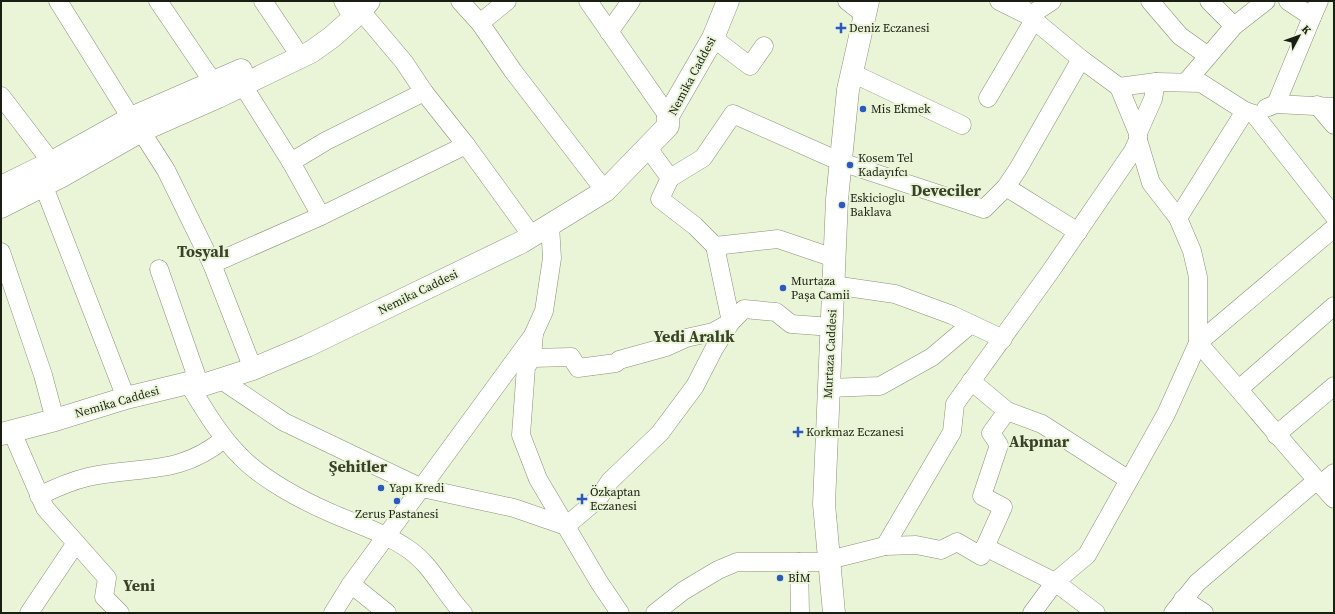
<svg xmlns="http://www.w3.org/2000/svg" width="1335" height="614" font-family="'Source Serif 4',serif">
<rect width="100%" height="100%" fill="#eaf5d7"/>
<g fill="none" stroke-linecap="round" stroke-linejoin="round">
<g stroke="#889277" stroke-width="19">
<g id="minor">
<path d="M58 1 131 118"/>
<path d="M158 1 213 82"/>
<path d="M263 1 294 47"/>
<path d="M343 1 348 10"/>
<path d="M460 1 480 23 513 71 605 191"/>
<path d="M588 1 668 116"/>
<path d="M847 1 865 15"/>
<path d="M999 1 1029 16 1081 59 1119 87 1138 133V140L1151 183 1178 218 1192 251 1198 277V343C1244 394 1287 448 1334 499"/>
<path d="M1150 1 1180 36 1208 56"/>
<path d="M1209 1 1234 26"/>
<path d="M1288 1 1312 17 1319 1"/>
<path d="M1022 7 1029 16 1052 1"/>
<path d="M361 11 404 62 424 92 466 145 532 236"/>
<path d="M480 23 507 1"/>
<path d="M609 32 631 1"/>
<path d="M713 38 750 66 764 46"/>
<path d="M852 73 962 125"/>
<path d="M1187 81 1234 26 1266 1"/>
<path d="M242 84 291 162 321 216"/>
<path d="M1119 87 1156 82 1201 83 1245 111"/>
<path d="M1 96 59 172"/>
<path d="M988 98 1034 20"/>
<path d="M1276 104 1312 17"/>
<path d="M1317 105 1334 125"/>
<path d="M1266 108 1276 104 1334 107"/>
<path d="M141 131 166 170 212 264 253 369"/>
<path d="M1138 133 1153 99 1156 82"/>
<path d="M648 148 670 178 660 199 695 226 715 246 778 239 834 258"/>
<path d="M291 162 326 141 424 92"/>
<path d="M39 174 126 398"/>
<path d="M670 178 703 158 733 114 841 162 984 209 1006 187 1078 232"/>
<path d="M1006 187 1018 169 1081 59"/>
<path d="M1178 218 1245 111 1254 114 1334 216"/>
<path d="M550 225 552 258 544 311 534 333 532 358 526 367 521 435 538 479 599 582 620 613"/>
<path d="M1 252 43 375 55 420"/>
<path d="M212 264 321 216 466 145"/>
<path d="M159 269 200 386"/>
<path d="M833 285 895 294 952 315 1003 339"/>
<path d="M532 358 571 357 578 368 616 363 619 360 666 347 686 338 713 332 731 322 744 309 776 312 791 324 832 327"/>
<path d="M220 379 284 422 422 488 514 508 566 526 598 499 610 481 660 433 695 386 714 349 731 322 715 246"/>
<path d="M971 381 1007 411 1042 424 1129 480"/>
<path d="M188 383C204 409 219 435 241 457 262 479 303 501 331 513 356 524 385 533 408 549 432 565 443 592 463 613"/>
<path d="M829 388 880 386 932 357 971 324"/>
<path d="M1239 389 1334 306"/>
<path d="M12 432 45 508 107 578 104 597 120 613"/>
<path d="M1276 435 1334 386"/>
<path d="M1321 484 1334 473"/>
<path d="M39 496C55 488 71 481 88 477 142 465 177 477 224 439"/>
<path d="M885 546 952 432 955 404 1050 272 1133 151 1138 140"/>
<path d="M985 547 1003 507 982 496 999 445 991 433 1007 411"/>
<path d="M829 560 885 546 916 545 941 550 957 542 981 556 985 547 1055 582 1096 613"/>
<path d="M799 562 800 613"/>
<path d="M351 584 387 613"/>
<path d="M1183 599 1204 613"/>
<path d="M29 613 76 543"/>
<path d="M333 613 351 584 534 334"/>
<path d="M655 613 683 591 718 570 737 562H830"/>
<path d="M1032 613 1055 582 1087 555 1166 414 1198 343 1334 228"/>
<path d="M1173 613 1197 583 1317 480"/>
</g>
</g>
<g stroke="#889277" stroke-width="23">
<g id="major">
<path d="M1 187 52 162 131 118 241 70"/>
<path d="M1 207 62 176 141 131 218 97 311 52 332 37 361 11 369 1"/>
<path d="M1 434 55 420 126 398 188 383 200 386 253 369 307 346 522 242 605 191 668 126V116L713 38 728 1"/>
<path d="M834 613 824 504 837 199 848 90 868 1"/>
</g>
</g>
<use href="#minor" stroke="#fff" stroke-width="18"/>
<use href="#major" stroke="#fff" stroke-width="22"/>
</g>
<g fill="#2959c7" stroke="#eaf5d7" stroke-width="1.5">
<path d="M839 22h4v4h4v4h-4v4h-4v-4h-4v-4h4z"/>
<circle cx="863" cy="109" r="4"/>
<circle cx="850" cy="165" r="4"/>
<circle cx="842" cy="205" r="4"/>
<circle cx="783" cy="288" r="4"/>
<path d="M796 426h4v4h4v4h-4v4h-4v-4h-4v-4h4z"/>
<circle cx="381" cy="488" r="4"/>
<path d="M580 493h4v4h4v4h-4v4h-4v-4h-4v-4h4z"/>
<circle cx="397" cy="501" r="4"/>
<circle cx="780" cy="578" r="4"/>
</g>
<g text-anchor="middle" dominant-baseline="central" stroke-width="4" stroke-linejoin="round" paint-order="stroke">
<g font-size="12" fill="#1a1e13" stroke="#eaf5d7" text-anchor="start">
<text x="849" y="28">Deniz Eczanesi</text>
<text x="871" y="109">Mis Ekmek</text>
<text x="858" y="158">Kosem Tel<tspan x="858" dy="14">Kadayıfcı</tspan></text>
<text x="850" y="198">Eskicioglu<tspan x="850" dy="14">Baklava</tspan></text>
<text x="791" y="281">Murtaza<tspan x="791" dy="14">Paşa Camii</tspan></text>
<text x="806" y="432">Korkmaz Eczanesi</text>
<text x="389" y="488">Yapı Kredi</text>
<text x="590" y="492">Özkaptan<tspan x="590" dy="14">Eczanesi</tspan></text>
<text x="397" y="514" text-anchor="middle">Zerus Pastanesi</text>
<text x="788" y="578">BİM</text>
</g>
<g font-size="12" fill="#1a1e13" stroke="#eaf5d7">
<text transform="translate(692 76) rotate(-62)">Nemika Caddesi</text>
<text transform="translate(418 292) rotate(-26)">Nemika Caddesi</text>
<text transform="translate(830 354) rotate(-87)">Murtaza Caddesi</text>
<text transform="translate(117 402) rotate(-16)">Nemika Caddesi</text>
</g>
<g font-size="16" font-weight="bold" fill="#394129" stroke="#eaf5d7">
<text x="946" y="190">Deveciler</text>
<text x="203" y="251">Tosyalı</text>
<text x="694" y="336">Yedi Aralık</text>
<text x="1039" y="441">Akpınar</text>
<text x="358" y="466">Şehitler</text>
<text x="139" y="585">Yeni</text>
</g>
</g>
<rect width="1335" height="614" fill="none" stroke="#1a1e13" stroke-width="4"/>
<g transform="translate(1299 36) rotate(49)" stroke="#eaf5d7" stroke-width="3" paint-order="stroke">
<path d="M0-3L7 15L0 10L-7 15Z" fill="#1a1e13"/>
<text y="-6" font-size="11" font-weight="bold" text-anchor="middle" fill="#1a1e13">K</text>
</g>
</svg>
